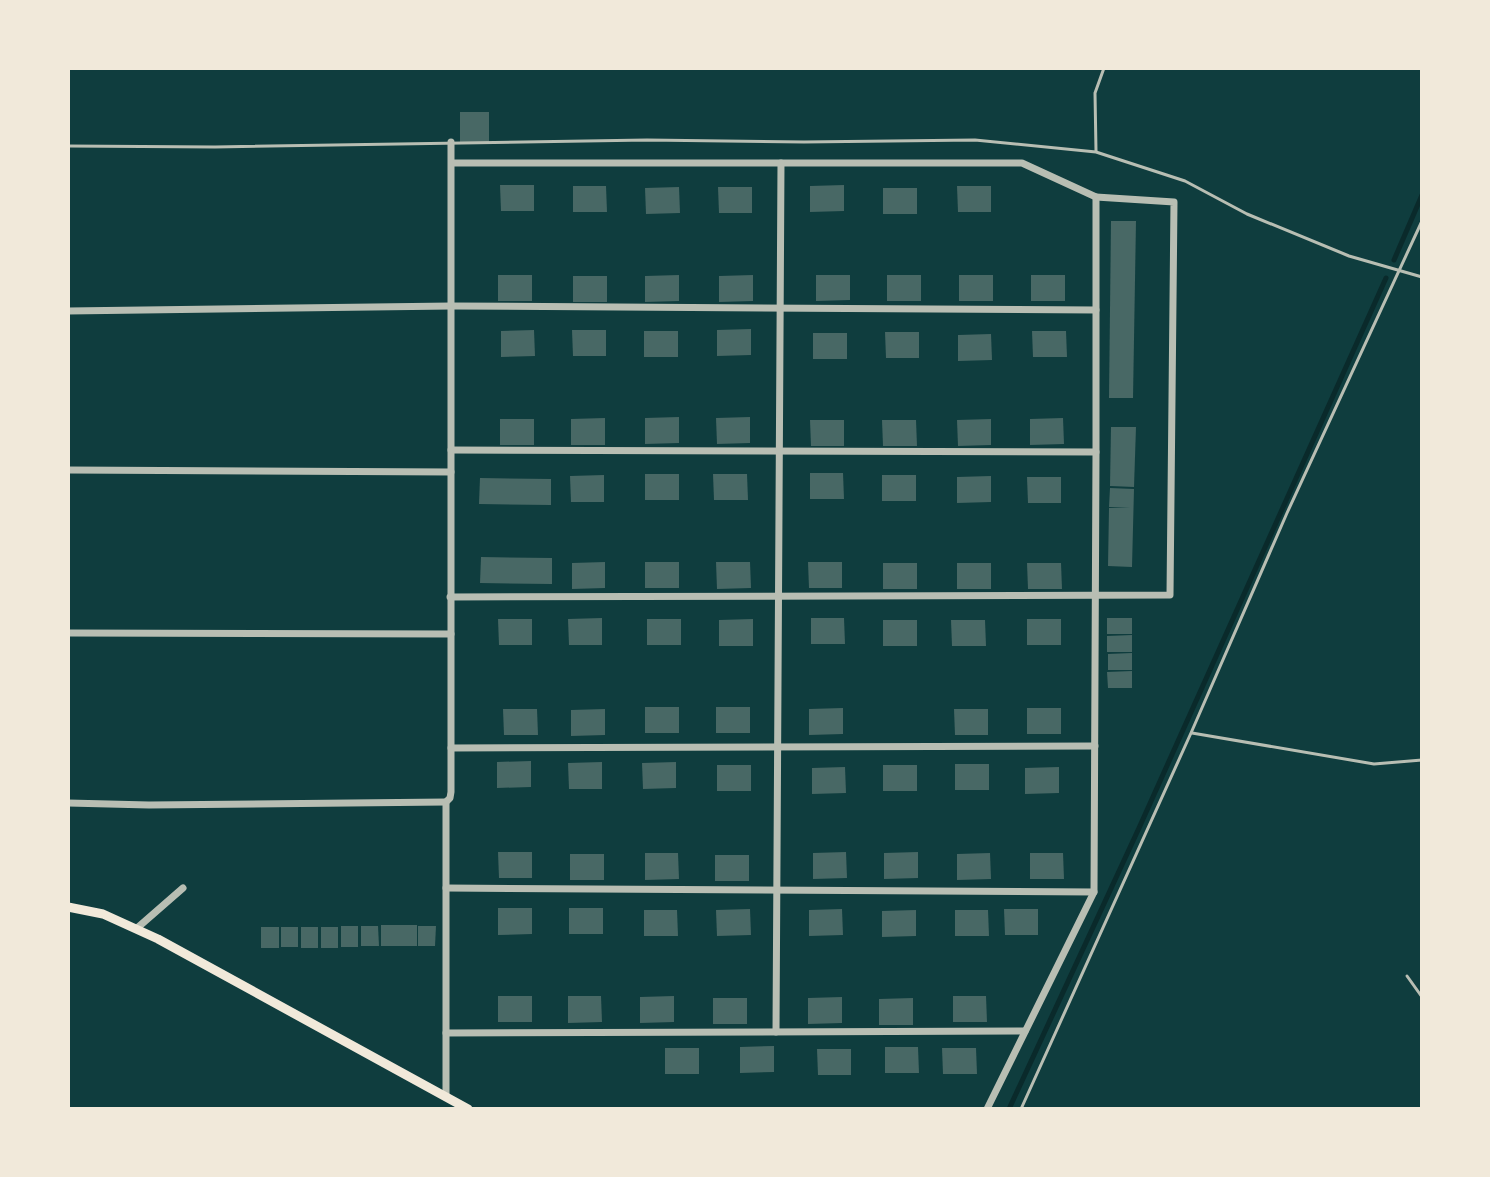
<svg xmlns="http://www.w3.org/2000/svg" width="1490" height="1177" font-family="'DejaVu Sans',sans-serif">
<rect width="100%" height="100%" fill="#0f3d3e"/>
<g fill="none" stroke-linecap="round" stroke-linejoin="round">
<g stroke="#0a2a2b" stroke-width="5">
<path d="M1394 260 1422 195"/>
<path d="M1009 1109 1139 828 1386 278"/>
</g>
</g>
<g fill="#486865">
<path d="M460 112H489V144L460 143Z"/>
<path d="M500 185H534V211H501Z"/>
<path d="M844 185V211L810 212V186Z"/>
<path d="M573 186H606L607 212H573Z"/>
<path d="M957 186H991V212H958Z"/>
<path d="M679 187 680 213 646 214 645 188Z"/>
<path d="M718 187H752V213H719Z"/>
<rect x="883" y="188" width="34" height="26"/>
<path d="M1111 221H1136L1133 398H1109Z"/>
<rect x="498" y="275" width="34" height="26"/>
<path d="M679 275V301L645 302V276Z"/>
<path d="M753 275V301L719 302V276Z"/>
<path d="M816 275H850V300L816 301Z"/>
<rect x="887" y="275" width="34" height="26"/>
<rect x="959" y="275" width="34" height="26"/>
<rect x="1031" y="275" width="34" height="26"/>
<rect x="573" y="276" width="34" height="26"/>
<path d="M751 329V355L717 356V330Z"/>
<path d="M534 330 535 356 501 357V331Z"/>
<path d="M572 330H606V356H573Z"/>
<rect x="644" y="331" width="34" height="26"/>
<path d="M1032 331H1066L1067 357H1033Z"/>
<path d="M885 332H919V358H886Z"/>
<rect x="813" y="333" width="34" height="26"/>
<path d="M991 334 992 360 958 361V335Z"/>
<path d="M679 417V443L645 444V418Z"/>
<path d="M750 417V443L717 444 716 418Z"/>
<path d="M605 418V445H571V419Z"/>
<path d="M1063 418 1064 444 1030 445V419Z"/>
<rect x="500" y="419" width="34" height="26"/>
<path d="M991 419V445L958 446 957 420Z"/>
<path d="M810 420H844V446H811Z"/>
<path d="M882 420H916L917 446H883Z"/>
<path d="M1111 427H1136L1134 487 1110 486Z"/>
<path d="M810 473H843L844 499H810Z"/>
<rect x="645" y="474" width="34" height="26"/>
<path d="M713 474H747L748 500H714Z"/>
<path d="M604 475V502H571L570 476Z"/>
<rect x="882" y="475" width="34" height="26"/>
<path d="M991 476V502L957 503V477Z"/>
<path d="M1027 477H1061V503H1028Z"/>
<path d="M480 478 551 479V505L479 504Z"/>
<path d="M1110 488 1134 489 1132 567 1108 566 1109 508H1130L1109 507Z"/>
<path d="M481 557 552 558V584L480 583Z"/>
<path d="M605 562V588L572 589V563Z"/>
<rect x="645" y="562" width="34" height="26"/>
<path d="M716 562H750L751 588 717 589Z"/>
<path d="M808 562H842V588H809Z"/>
<rect x="883" y="563" width="34" height="26"/>
<rect x="957" y="563" width="34" height="26"/>
<path d="M1027 563H1061L1062 589H1028Z"/>
<path d="M602 618V645H569L568 619Z"/>
<path d="M811 618H844L845 644H811Z"/>
<rect x="1107" y="618" width="25" height="16"/>
<path d="M498 619H532V645H499Z"/>
<rect x="647" y="619" width="34" height="26"/>
<path d="M753 619V646H719V620Z"/>
<rect x="1027" y="619" width="34" height="26"/>
<rect x="883" y="620" width="34" height="26"/>
<path d="M951 620H985L986 646H952Z"/>
<path d="M1132 635V652H1107V636Z"/>
<path d="M1132 653V670H1108V654Z"/>
<path d="M1132 671V688H1108L1107 672Z"/>
<rect x="645" y="707" width="34" height="26"/>
<rect x="716" y="707" width="34" height="26"/>
<path d="M843 708V734L809 735V709Z"/>
<rect x="1027" y="708" width="34" height="26"/>
<path d="M503 709H537L538 735H504Z"/>
<path d="M605 709V735L571 736V710Z"/>
<path d="M954 709H988V735H955Z"/>
<path d="M531 761V787L497 788V762Z"/>
<path d="M602 762V789H569L568 763Z"/>
<path d="M676 762V788L643 789 642 763Z"/>
<rect x="955" y="764" width="34" height="26"/>
<rect x="717" y="765" width="34" height="26"/>
<rect x="883" y="765" width="34" height="26"/>
<path d="M845 767 846 793 812 794V768Z"/>
<path d="M1059 767V793L1025 794V768Z"/>
<path d="M498 852H532V878H499Z"/>
<path d="M846 852 847 878 813 879V853Z"/>
<path d="M918 852V878L884 879V853Z"/>
<path d="M645 853H678L679 879 645 880Z"/>
<path d="M990 853 991 879 957 880V854Z"/>
<path d="M1030 853H1063L1064 879H1030Z"/>
<rect x="570" y="854" width="34" height="26"/>
<rect x="715" y="855" width="34" height="26"/>
<path d="M498 908H532V934L498 935Z"/>
<rect x="569" y="908" width="34" height="26"/>
<path d="M750 909 751 935 717 936 716 910Z"/>
<path d="M842 909 843 935 809 936V910Z"/>
<path d="M1004 909H1038V935H1005Z"/>
<path d="M644 910H677L678 936H644Z"/>
<path d="M916 910V936L882 937V911Z"/>
<path d="M955 910H988L989 936H955Z"/>
<rect x="381" y="925" width="36" height="21"/>
<rect x="341" y="926" width="17" height="21"/>
<path d="M361 926H378L379 946H361Z"/>
<path d="M418 926H436L435 946H418Z"/>
<rect x="261" y="927" width="18" height="21"/>
<rect x="281" y="927" width="17" height="20"/>
<rect x="301" y="927" width="17" height="21"/>
<rect x="321" y="927" width="17" height="21"/>
<rect x="498" y="996" width="34" height="26"/>
<path d="M568 996H601L602 1022 568 1023Z"/>
<path d="M674 996V1022L640 1023V997Z"/>
<path d="M953 996H986L987 1022H953Z"/>
<path d="M842 997V1023L808 1024V998Z"/>
<rect x="713" y="998" width="34" height="26"/>
<path d="M913 998V1025H879V999Z"/>
<path d="M774 1046V1072L740 1073V1047Z"/>
<path d="M885 1047H918L919 1073H885Z"/>
<rect x="665" y="1048" width="34" height="26"/>
<path d="M942 1048H976L977 1074H943Z"/>
<path d="M817 1049H851V1075H818Z"/>
</g>
<g fill="none" stroke-linecap="round" stroke-linejoin="round">
<g stroke="#b8beb3" stroke-width="3">
<path d="M68 146 215 147 647 140 804 142 975 140 1096 152 1185 181 1247 214 1349 256 1422 277"/>
<path d="M1096 151 1095 93 1104 68"/>
<path d="M1192 733 1374 764 1422 760"/>
<path d="M1407 976 1422 997"/>
<path d="M1021 1109 1191 733 1287 513 1422 221"/>
</g>
<g stroke="#b8beb3" stroke-width="7">
<path d="M452 163H1022L1096 197"/>
<path d="M68 311 451 306 1096 310"/>
<path d="M451 450 1096 452 1094 892 987 1109"/>
<path d="M68 470 451 472"/>
<path d="M450 597 1170 595 1174 202 1096 197V452"/>
<path d="M68 633 451 634"/>
<path d="M451 748 1095 746"/>
<path d="M68 803 149 805 446 802"/>
<path d="M446 888 1094 892"/>
<path d="M136 929 183 888"/>
<path d="M776 1032 781 163"/>
<path d="M446 1033 1025 1031"/>
<path d="M446 1097V802L450 798 451 792V142"/>
</g>
<path stroke="#f1e9da" stroke-width="9" d="M68 907 103 914 158 939 468 1109"/>
</g>
<rect width="1490" height="1177" fill="none" stroke="#f1e9da" stroke-width="140"/>
</svg>
